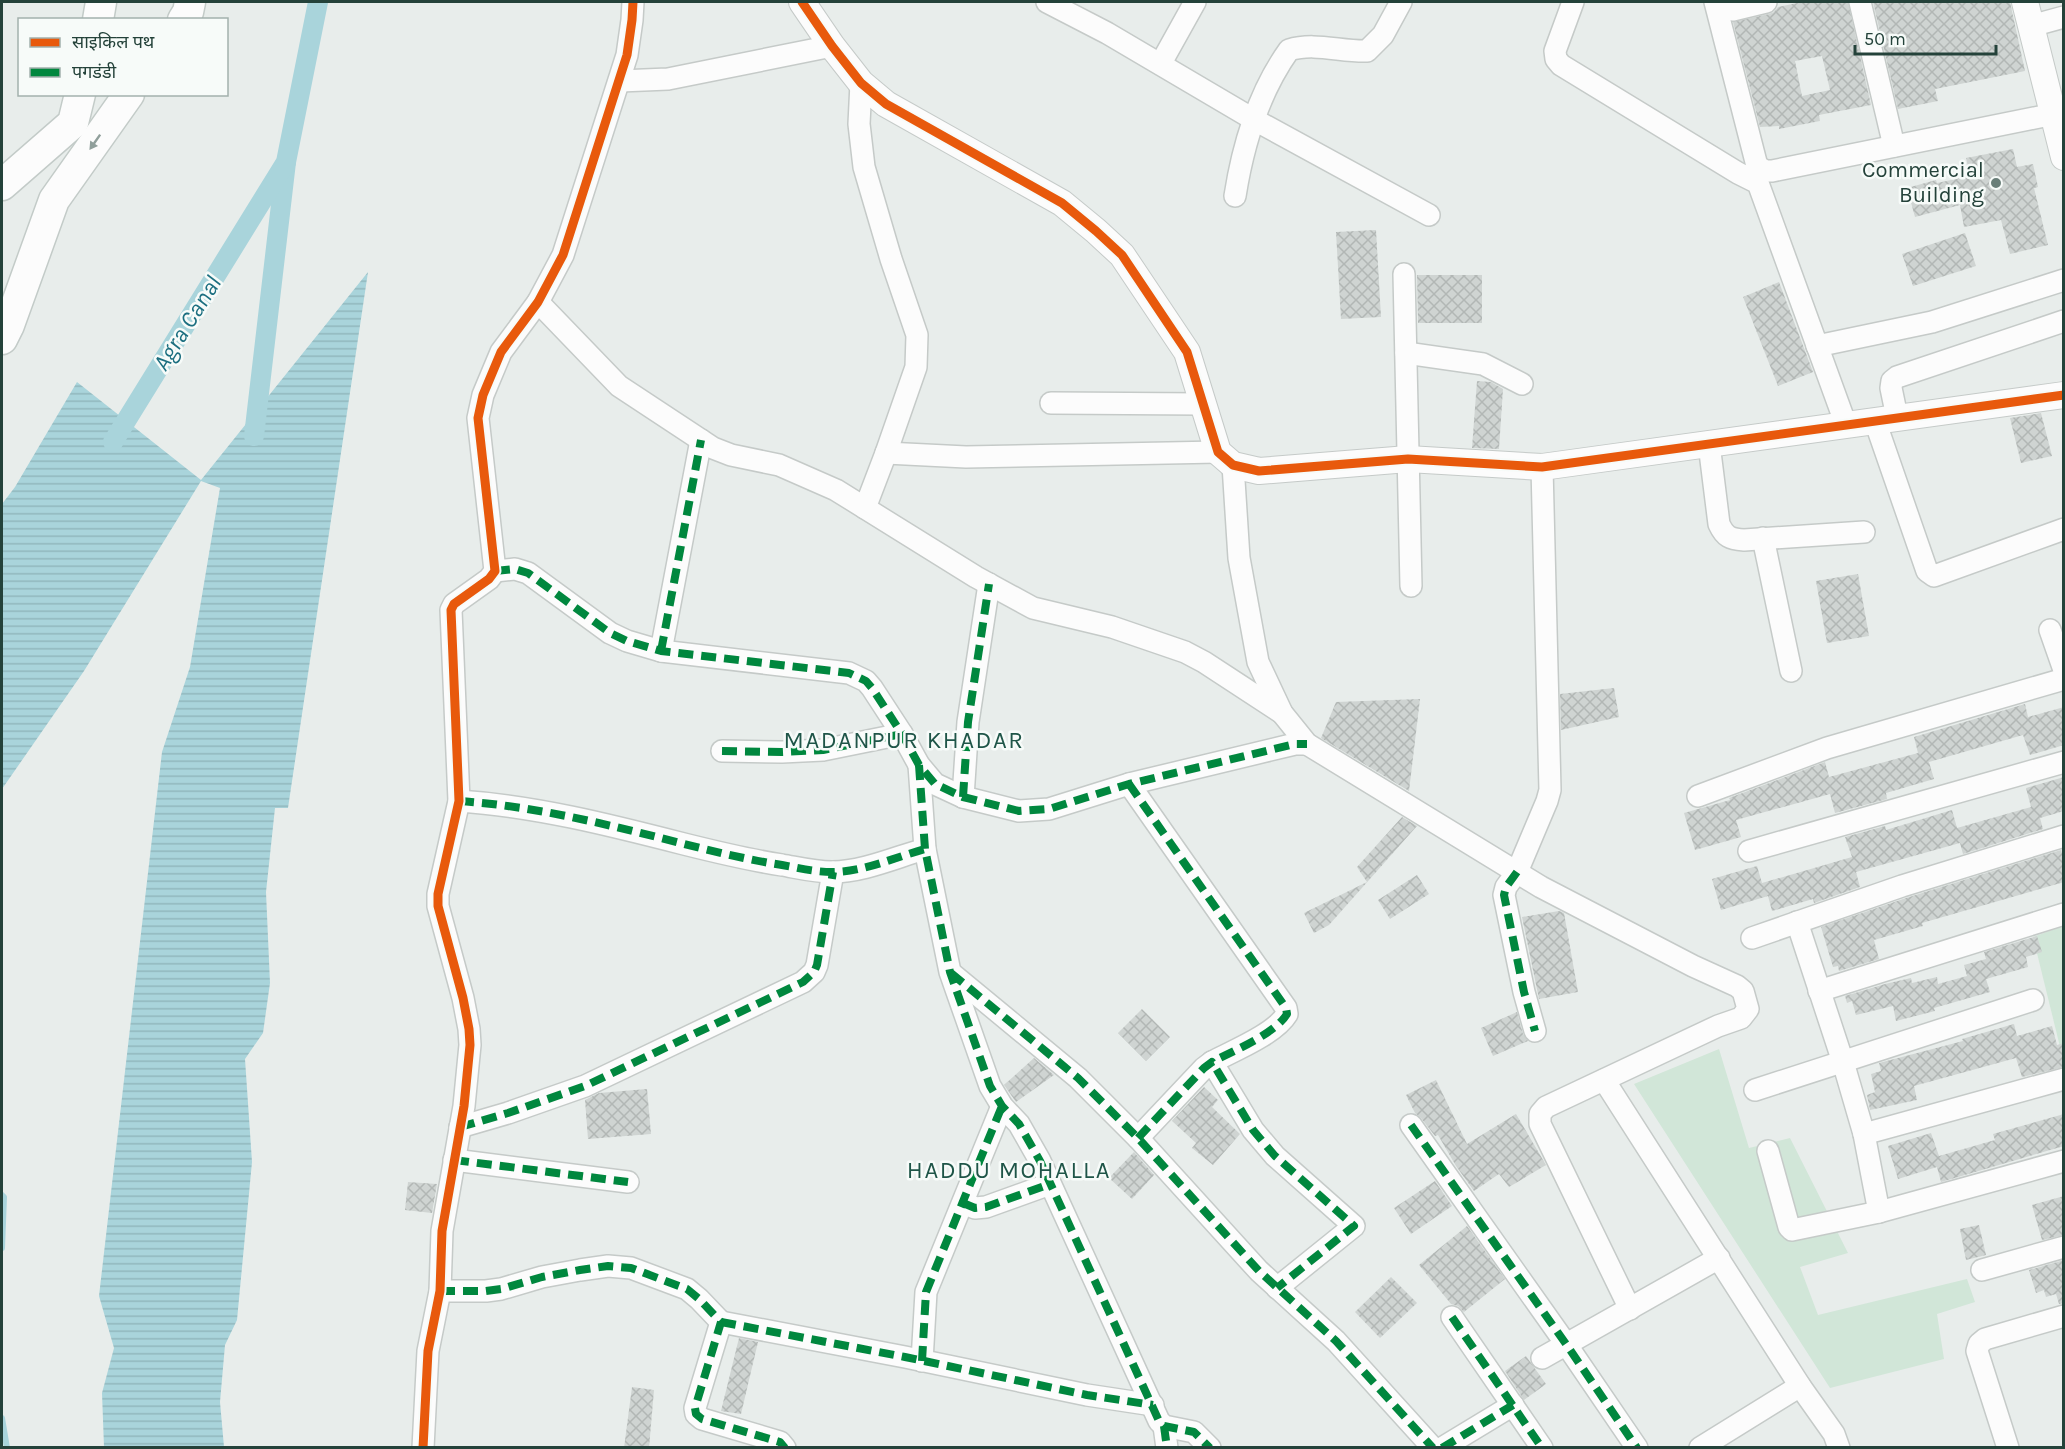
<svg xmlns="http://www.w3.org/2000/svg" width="2065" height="1449" font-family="Karla,'Noto Sans Devanagari',sans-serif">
<defs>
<pattern id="water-rules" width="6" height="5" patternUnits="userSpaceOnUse" patternTransform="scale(1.5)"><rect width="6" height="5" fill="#a9d4db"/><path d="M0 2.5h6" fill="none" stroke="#91b7bd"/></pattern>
<pattern id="building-cross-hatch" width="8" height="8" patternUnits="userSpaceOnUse" patternTransform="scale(1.5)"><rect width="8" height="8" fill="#cfd4d2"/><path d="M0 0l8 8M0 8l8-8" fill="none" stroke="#b2b7b5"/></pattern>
</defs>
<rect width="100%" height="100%" fill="#e8edeb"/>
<g fill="#d1e6d8">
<path d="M2063 926V1059L2033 937Z"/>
<path d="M1719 1049 1749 1148 1790 1138 1848 1253 1800 1267 1818 1315 1967 1279 1975 1302 1937 1314 1944 1359 1830 1388 1634 1084Z"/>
</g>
<path fill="url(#water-rules)" d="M368 272 288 808H275L266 892 270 983 263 1033 245 1059 252 1162 237 1320 225 1345 220 1402 224 1447H104L102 1393 114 1348 99 1296 162 752 190 667 220 488 201 481 84 671 2 789V504L15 487 77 382 201 480Z"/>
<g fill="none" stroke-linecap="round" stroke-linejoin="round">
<g stroke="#a9d4db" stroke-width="6">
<path d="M2 1195 4 1197 2 1248"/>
<path d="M2 1418 7 1448"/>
</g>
<g stroke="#a9d4db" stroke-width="20">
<path d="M254 436 286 162"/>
<path d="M113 442 286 162 318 2"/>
</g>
</g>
<g fill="url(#building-cross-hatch)" fill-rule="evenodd">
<path d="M1802 2H1848L1871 105 1819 115 1820 121 1779 129V126L1760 127 1733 22 1769 14 1774 12 1778 7ZM1822 56 1830 90 1802 96 1795 61Z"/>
<path d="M1873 2H2010L2025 71 1935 89 1938 101 1898 109Z"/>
<path d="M2013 149 2017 167 2033 164 2038 187 2034 188 2048 245 2010 254 2001 220 1964 227 1960 205 1915 217 1907 188 1936 180 1937 183 1970 176 1966 158Z"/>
<path d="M1376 230 1381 317 1341 319 1336 232Z"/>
<path d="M1965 233 1976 266 1913 286 1902 254Z"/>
<path d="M1417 275H1482V323H1418Z"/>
<path d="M1779 282 1813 372 1778 386 1743 297Z"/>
<path d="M1477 381 1491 382 1503 389 1499 449 1472 448Z"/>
<path d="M2041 413 2052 456 2021 463 2010 418Z"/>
<path d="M1858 574 1869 636 1827 643 1816 581Z"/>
<path d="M1614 688 1619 717 1561 730 1560 694Z"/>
<path d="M1420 699 1409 791 1321 738 1336 702Z"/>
<path d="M2025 704 2028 717 2064 707V745L2030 755 2023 735 1929 762 1934 779 1886 793 1887 799 1835 813 1830 794 1736 820 1741 837 1695 850 1684 813 1730 800 1729 798 1825 762 1829 777 1918 753 1914 737Z"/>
<path d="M2064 777V811L2040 818 2043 829 1963 854 1960 843 1856 872 1860 887 1814 903 1813 899 1772 911 1768 896 1721 910 1712 879 1757 866 1762 883 1852 857 1845 837 1885 826 1886 830 1952 810 1957 828 2031 807 2026 788Z"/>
<path d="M1402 817 1417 826 1329 925 1314 933 1304 913 1367 882 1357 867Z"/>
<path d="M2061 850 2064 859V882L1922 923 1923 926 1874 940 1879 959 1839 971 1838 966 1833 967 1821 927 1906 898Z"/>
<path d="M1417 875 1429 894 1390 919 1378 900Z"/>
<path d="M1559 911 1564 913 1578 992 1539 999 1522 917Z"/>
<path d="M2037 936 2042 952 2026 957 2028 967 1986 979 1990 992 1934 1008 1935 1011 1896 1021 1893 1006 1856 1015 1852 1001 1847 1003 1845 996 1885 984 1911 978 1912 983 1937 977 1938 984 1967 976 1964 965 1986 959 1984 952Z"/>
<path d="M1142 1009 1170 1037 1146 1061 1118 1033Z"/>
<path d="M1517 1012 1523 1034 1528 1041 1493 1056 1481 1028Z"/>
<path d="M2014 1024 2017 1036 2052 1026 2057 1045 2064 1043V1067L2022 1077 2016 1058 1914 1086 1917 1100 1870 1110 1867 1095 1875 1092 1871 1074 1881 1071 1879 1063 1963 1041 1962 1039Z"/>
<path d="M1034 1058 1054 1075 1016 1102 1004 1085Z"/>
<path d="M1436 1080 1467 1144 1516 1114 1546 1165 1509 1187 1499 1174 1474 1191 1456 1166 1438 1135 1435 1136 1421 1118 1415 1113 1406 1095Z"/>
<path d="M1204 1087 1218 1100 1212 1107 1240 1134 1213 1165 1192 1148 1196 1143 1172 1121Z"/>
<path d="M647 1089 651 1134 588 1139 585 1100 599 1093Z"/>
<path d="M2064 1114V1146L1941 1182 1937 1167 1898 1179 1888 1146 1931 1133 1939 1156 1995 1140 1993 1134Z"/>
<path d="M1134 1152 1154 1175 1132 1199 1109 1178Z"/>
<path d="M1435 1181 1452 1206 1411 1234 1394 1208Z"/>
<path d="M408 1182 437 1184 432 1213 405 1210Z"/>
<path d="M2064 1196V1235L2042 1240 2032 1205Z"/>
<path d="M1979 1225 1986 1255 1966 1260 1960 1229Z"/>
<path d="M1467 1226 1505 1279 1464 1312 1458 1306 1451 1304 1419 1265Z"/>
<path d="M2064 1260V1303L2059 1304 2056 1294 2046 1297 2044 1290 2036 1293 2029 1270Z"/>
<path d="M1391 1277 1417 1303 1380 1338 1355 1312Z"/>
<path d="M739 1338 758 1342 741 1414 721 1411Z"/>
<path d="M1526 1356 1546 1384 1524 1400 1505 1371Z"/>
<path d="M632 1387 654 1390 649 1448H624Z"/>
</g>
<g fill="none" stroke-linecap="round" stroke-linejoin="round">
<g stroke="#c5cac8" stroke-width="24">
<g id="minor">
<path d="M1047 2 1107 33 1253 119 1429 215"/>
<path d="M1573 2 1555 51 1556 59 1561 65 1738 173 1758 183 1846 425"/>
<path d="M1715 2 1757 166 1765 171H1772L2064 112"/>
<path d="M1860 2 1894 146"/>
<path d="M1733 10 1766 2"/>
<path d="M2031 26 2064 17"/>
<path d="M1161 63 1195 2"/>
<path d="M620 81 668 79 832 46"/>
<path d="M861 83 859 124 864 167 891 259 917 335 916 367 886 453 865 508"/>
<path d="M1235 196C1243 145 1259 92 1289 50 1315 42 1341 52 1367 51L1383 35 1401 2"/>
<path d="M1404 274 1411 586"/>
<path d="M538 302 619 386 713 448 731 455 779 465 836 490 976 577 1033 608 1112 627 1185 652 1204 662 1282 713"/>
<path d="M1817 346 1932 322 2064 280"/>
<path d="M1406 353 1483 364 1522 384"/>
<path d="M1051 403 1203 404"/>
<path d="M1897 417 1891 388 1892 381 1897 377 2064 321"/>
<path d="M1875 421 1927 571 1934 576 2064 529"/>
<path d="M1709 444 1719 524C1725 537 1730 539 1744 540L1864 532"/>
<path d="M886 453 966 457 1218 452"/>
<path d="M1233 465 1239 558 1258 662 1282 713 1307 744 1541 887 1693 966 1737 986 1743 991 1748 1009 1741 1018 1718 1026 1546 1107 1540 1114V1124L1630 1309"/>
<path d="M1763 538 1791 671"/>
<path d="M495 571 515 569 528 573 610 633 627 641 661 651 849 673 866 681 872 688 902 734 919 765 935 784 963 797 1019 811 1049 809 1129 784 1295 744H1307"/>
<path d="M2050 630 2064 670"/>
<path d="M661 651 701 440"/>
<path d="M722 751 782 752 823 750 902 734"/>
<path d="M919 765 925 849 950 972 990 1086 1002 1106 1019 1124 1040 1161 1159 1421 1164 1426 1194 1432 1210 1448"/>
<path d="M1129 784 1286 1008 1287 1014C1275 1034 1233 1051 1212 1062"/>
<path d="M1698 796 1827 748 2064 679"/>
<path d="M963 797 968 722 989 584"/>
<path d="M459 801C535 806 610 825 684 844 716 852 749 860 782 865 799 868 815 872 832 872 863 872 896 857 925 849"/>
<path d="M1749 851 2064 762"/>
<path d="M1797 922 1843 1062 1864 1134 1879 1212"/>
<path d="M1752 938 1902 886 2064 836"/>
<path d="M951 973 1078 1078 1138 1138 1259 1271 1336 1341 1433 1448"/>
<path d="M1819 991 2064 914"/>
<path d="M1535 1031 1524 992 1504 895 1506 887 1517 872 1547 801 1550 790 1542 467"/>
<path d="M1604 1080 1800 1386 1834 1434 1839 1448"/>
<path d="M1755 1090 2033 1000"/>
<path d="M1411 1125 1566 1344 1637 1448"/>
<path d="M460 1127 508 1113 585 1086 803 982 814 972 817 965 833 872"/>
<path d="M1864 1134 2064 1079"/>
<path d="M1138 1138 1204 1068 1212 1062 1253 1130 1275 1156 1354 1226 1277 1288"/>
<path d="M1768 1151 1789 1227 1792 1230 1879 1212 2064 1161"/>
<path d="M454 1160 628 1182"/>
<path d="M963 1203 975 1208 986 1207 1050 1184"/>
<path d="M1982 1270 2064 1247"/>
<path d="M440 1291H486L501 1289 542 1277 580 1270 608 1266 631 1268 687 1289 699 1299 721 1322 695 1408 696 1414 702 1419 780 1442 785 1448"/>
<path d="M1452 1317 1542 1448"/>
<path d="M721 1322 905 1357 1087 1395 1153 1405"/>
<path d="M1542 1358 1719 1258"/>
<path d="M922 1361 926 1292 1002 1106"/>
<path d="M1164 1426 1167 1448"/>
<path d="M423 1448 428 1351 440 1291 442 1231 464 1106 470 1045 469 1029 463 998 438 906V894L459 801 451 610 454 604 489 579 495 571 478 418 483 395 501 352 538 302 563 255 627 55 632 20 633 2"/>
<path d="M1442 1448 1513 1405"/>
<path d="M1700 1448 1800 1386"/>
<path d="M2008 1448 1977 1351 1979 1344 1985 1339 2064 1316"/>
</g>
</g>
<g stroke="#c5cac8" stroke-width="28">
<g id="tertiary">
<path d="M802 2 832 46 861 83 886 104 1062 203 1096 231 1122 255 1187 352 1218 452 1233 465 1259 471 1408 459 1542 467 2064 395"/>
<path d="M2025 2 2064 157"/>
</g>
</g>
<g stroke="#c3cbc8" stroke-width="33">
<g id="secondary">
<path d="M98 20 101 2"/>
<path d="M183 20 188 12 190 2"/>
<path d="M2 185 73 123 80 94"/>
<path d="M2 339 9 325 54 200 129 94"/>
</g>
</g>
<use href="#minor" stroke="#fcfcfc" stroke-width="21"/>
<use href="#tertiary" stroke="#fcfcfc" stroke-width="26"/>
<use href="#secondary" stroke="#fcfcfc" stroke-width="30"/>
<g stroke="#00873e" stroke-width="8" stroke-dasharray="15 8" stroke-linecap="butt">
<path d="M495 571 515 569 528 573 610 633 627 641 661 651 849 673 866 681 872 688 902 734 919 765 935 784 963 797 1019 811 1049 809 1129 784 1295 744H1307"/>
<path d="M661 651 701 440"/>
<path d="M722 751 782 752 823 750 902 734"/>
<path d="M919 765 925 849 950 972 990 1086 1002 1106 1019 1124 1040 1161 1159 1421 1164 1426 1194 1432 1210 1448"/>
<path d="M1129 784 1286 1008 1287 1014C1275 1034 1233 1051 1212 1062"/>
<path d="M963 797 968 722 989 584"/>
<path d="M459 801C535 806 610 825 684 844 716 852 749 860 782 865 799 868 815 872 832 872 863 872 896 857 925 849"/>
<path d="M1517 872 1506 887 1504 895 1524 992 1535 1031"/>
<path d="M951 973 1078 1078 1138 1138 1259 1271 1336 1341 1433 1448"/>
<path d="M1411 1125 1566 1344 1637 1448"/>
<path d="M460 1127 508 1113 585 1086 803 982 814 972 817 965 833 872"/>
<path d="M1138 1138 1204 1068 1212 1062 1253 1130 1275 1156 1354 1226 1277 1288"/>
<path d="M454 1160 628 1182"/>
<path d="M963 1203 975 1208 986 1207 1050 1184"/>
<path d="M440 1291H486L501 1289 542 1277 580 1270 608 1266 631 1268 687 1289 699 1299 721 1322 695 1408 696 1414 702 1419 780 1442 785 1448"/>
<path d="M1452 1317 1542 1448"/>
<path d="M721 1322 905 1357 1087 1395 1153 1405"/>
<path d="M922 1361 926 1292 1002 1106"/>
<path d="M1164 1426 1167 1448"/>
<path d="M1442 1448 1513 1405"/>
</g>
<g stroke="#f7fbf9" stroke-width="13">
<g id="cycleway">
<path d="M802 2 832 46 861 83 886 104 1062 203 1096 231 1122 255 1187 352 1218 452 1233 465 1259 471 1408 459 1542 467 2064 395"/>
<path d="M423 1448 428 1351 440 1291 442 1231 464 1106 470 1045 469 1029 463 998 438 906V894L459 801 451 610 454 604 489 579 495 571 478 418 483 395 501 352 538 302 563 255 627 55 632 20 633 2"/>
</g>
</g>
<use href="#cycleway" stroke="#e8590c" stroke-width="9"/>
</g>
<defs><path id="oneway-solid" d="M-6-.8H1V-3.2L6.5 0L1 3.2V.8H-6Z" transform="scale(1.5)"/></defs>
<use fill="#909f9b" href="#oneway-solid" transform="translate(95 142) rotate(125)"/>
<circle fill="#697e78" stroke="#f7fbf9" stroke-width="2" cx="1996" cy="183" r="6"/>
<g text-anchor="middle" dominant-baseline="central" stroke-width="5" stroke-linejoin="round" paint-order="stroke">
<g font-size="22" fill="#24423a" stroke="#f7fbf9" text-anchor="end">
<text x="1984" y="170">Commercial<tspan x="1984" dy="25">Building</tspan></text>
</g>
<g font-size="24" font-style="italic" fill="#1c6f80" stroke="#f7fbf9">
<text transform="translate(187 323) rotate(-58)">Agra Canal</text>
</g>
<g font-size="24" letter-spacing="1.5" fill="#1f5548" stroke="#f7fbf9">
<text x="904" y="740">MADANPUR KHADAR</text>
<text x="1009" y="1170">HADDU MOHALLA</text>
</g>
</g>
<rect width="2065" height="1449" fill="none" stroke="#24423a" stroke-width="6"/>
<rect x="18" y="18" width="210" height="78" fill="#f7fbf9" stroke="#a3b1ad" stroke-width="1.5"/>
<rect x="30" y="38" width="30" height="9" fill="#e8590c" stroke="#a3b1ad" stroke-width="1.5"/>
<text x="72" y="48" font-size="18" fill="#24423a">साइकिल पथ</text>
<rect x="30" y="68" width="30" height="9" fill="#00873e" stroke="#a3b1ad" stroke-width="1.5"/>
<text x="72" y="78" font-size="18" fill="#24423a">पगडंडी</text>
<path d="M1855 45v9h141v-9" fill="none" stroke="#24423a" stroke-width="3"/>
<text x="1864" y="45" font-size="18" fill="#24423a" stroke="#f7fbf9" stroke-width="4.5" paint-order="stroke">50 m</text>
</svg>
